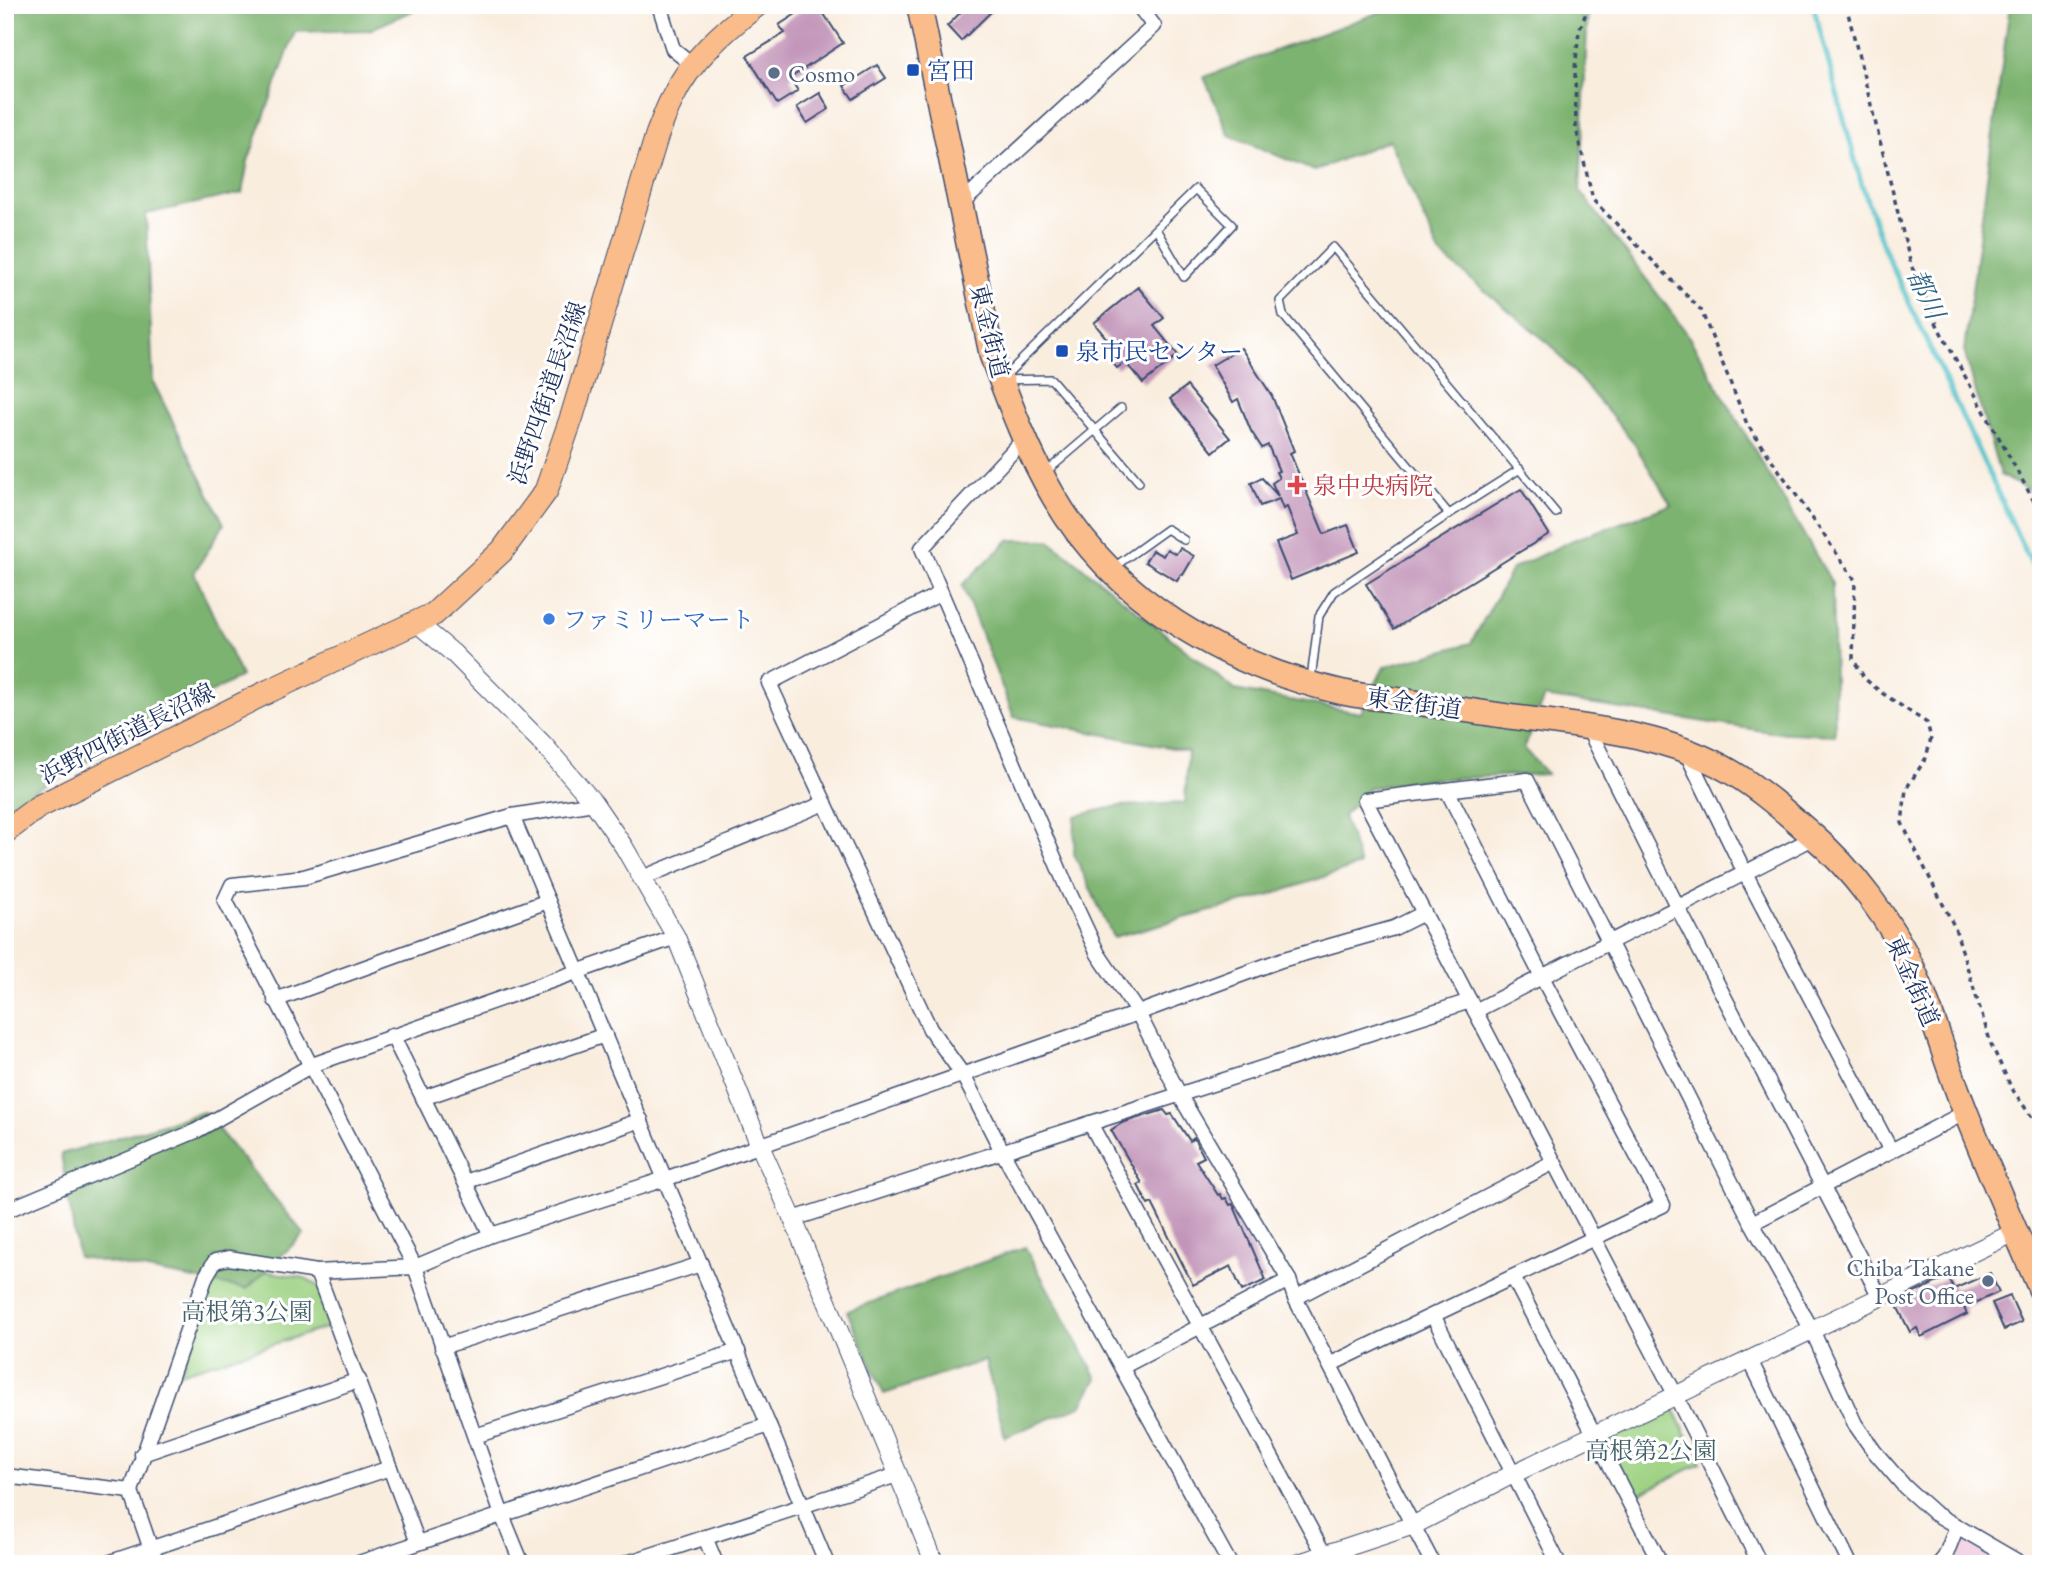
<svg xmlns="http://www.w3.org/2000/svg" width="2046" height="1569" font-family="'EB Garamond','Noto Serif JP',serif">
<rect width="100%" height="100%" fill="#fff"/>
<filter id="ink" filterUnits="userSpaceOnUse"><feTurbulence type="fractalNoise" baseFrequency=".0143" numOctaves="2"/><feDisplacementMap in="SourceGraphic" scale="14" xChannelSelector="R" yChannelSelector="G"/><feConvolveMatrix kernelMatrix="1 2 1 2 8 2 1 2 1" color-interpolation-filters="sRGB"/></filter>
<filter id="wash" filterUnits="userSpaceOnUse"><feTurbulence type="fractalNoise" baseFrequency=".00686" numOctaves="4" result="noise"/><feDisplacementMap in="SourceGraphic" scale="28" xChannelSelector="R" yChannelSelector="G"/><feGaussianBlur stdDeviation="1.57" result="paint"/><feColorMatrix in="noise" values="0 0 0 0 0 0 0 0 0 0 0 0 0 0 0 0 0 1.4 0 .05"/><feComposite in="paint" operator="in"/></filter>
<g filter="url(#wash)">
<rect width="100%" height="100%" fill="#f9edde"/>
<path fill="#f1d0e3" d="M1974 1539 2017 1564H1949L1959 1544Z"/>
<g fill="#9cd181" stroke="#5c8070" stroke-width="2">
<path d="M227 1265 305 1278 320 1287 332 1326 180 1373 215 1280Z"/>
<path d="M1671 1403 1701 1463 1633 1497 1602 1436Z"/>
</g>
<g fill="#7db36f" stroke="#4c7166" stroke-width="2">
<path d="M5 5H426L369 30 295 32 248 161 242 193 146 214 153 382 224 524 194 573 241 676 5 807Z"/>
<path d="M1399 5H1588L1580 191 1686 332 1832 583 1835 735 1770 732 1544 697 1524 749 1547 774 1419 780 1369 788 1343 816 1360 865 1267 896 1113 937 1074 854 1075 816 1119 806 1185 803 1188 751 1014 717 962 585 1009 540H1049L1235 690 1361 713 1384 667 1471 643 1512 569 1573 540 1671 505 1632 440 1552 346 1440 254 1389 140 1314 171 1229 135 1204 77Z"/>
<path d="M2010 5H2041V490L2030 491 2000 475 1964 351Z"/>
<path d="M204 1112 304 1234 247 1289 78 1257 61 1154Z"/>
<path d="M1025 1247 1097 1378 1081 1406 1005 1437 985 1360 884 1394 847 1311Z"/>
</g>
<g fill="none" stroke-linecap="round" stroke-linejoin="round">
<path stroke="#54c2c9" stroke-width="5" d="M1813 5 1861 182 1884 249 2041 585"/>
</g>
<g id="blocks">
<g fill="#c295b9">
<path d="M810 5H818L843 43 790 78 798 91 777 104 747 56 785 33 779 25Z"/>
<path d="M968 5H998L961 41 947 26Z"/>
<path d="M877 65 886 78 853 99 844 86Z"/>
<path d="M820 93 829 109 807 123 797 107Z"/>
<path d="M1138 287 1164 318 1154 326 1178 355 1143 383 1125 362 1117 368 1108 357 1116 350 1094 323Z"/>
<path d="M1241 348 1272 396 1294 451 1290 453 1324 534 1348 525 1359 552 1291 580 1276 543 1298 535 1287 507 1283 509 1279 499 1260 506 1251 483 1262 478 1278 496 1272 483 1279 478 1276 472 1279 471 1268 445 1262 448 1251 431 1238 399 1233 402 1212 365Z"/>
<path d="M1187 386 1230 438 1213 452 1170 399Z"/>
<path d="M1521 489 1549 534 1394 629 1366 584Z"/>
<path d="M1180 548 1194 556 1183 575 1181 574 1177 581 1145 562 1152 550 1163 556 1167 549 1176 554Z"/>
<path d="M1164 1110 1168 1115 1172 1114 1190 1141 1194 1138 1204 1157 1196 1161 1218 1195 1220 1194 1223 1199 1226 1198 1230 1205 1233 1204 1266 1280 1242 1291 1231 1266 1193 1285 1152 1203 1148 1205 1138 1185 1142 1183 1111 1130 1122 1123Z"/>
<path d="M1990 1273 1999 1292 1964 1308 1967 1314 1921 1337 1917 1328 1910 1332 1895 1302 1948 1277 1954 1289Z"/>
<path d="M2010 1296 2022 1322 2004 1330 1992 1303Z"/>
</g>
</g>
</g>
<g filter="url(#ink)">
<use href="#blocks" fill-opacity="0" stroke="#3c4c71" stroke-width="2"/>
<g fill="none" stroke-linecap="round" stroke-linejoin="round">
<g stroke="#3c4c71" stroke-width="10">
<g id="service">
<path d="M1046 472 1121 408"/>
<path d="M1139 482 1051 379 1001 380 1196 189 1232 225 1184 277 1156 229"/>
<path d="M1449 514 1283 315 1280 301 1333 247 1556 513"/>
<path d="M1114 567 1167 529 1184 540"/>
<path d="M1311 679 1319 616 1334 592 1449 514 1520 469"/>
</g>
</g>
<g stroke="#3c4c71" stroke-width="17">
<g id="minor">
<path d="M659 5 673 49 693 65"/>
<path d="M961 203 1154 26 1138 5"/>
<path d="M1025 438 922 548 1068 890 1098 954 1138 1013 1179 1094 1289 1280 1295 1298 1433 1564"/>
<path d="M941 593 769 683 930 1029 963 1075 1002 1151 1230 1564"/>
<path d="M1588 728 1678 908 1880 1297"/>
<path d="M1686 752 1745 873 1891 1151"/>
<path d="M512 816 827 1564"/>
<path d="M642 878 825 803"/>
<path d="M275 1000 548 901"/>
<path d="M1475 1011 1815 837"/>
<path d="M392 1035 491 1235"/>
<path d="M423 1098 605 1035"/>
<path d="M1090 1123 1324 1554"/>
<path d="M465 1182 641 1120"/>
<path d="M5 1211 196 1131 312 1065 676 937"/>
<path d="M793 1219 1470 1001"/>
<path d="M1752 1223 1966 1112"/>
<path d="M317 1272 418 1543"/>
<path d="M1513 1277 1661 1564"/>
<path d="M1295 1298 1554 1162"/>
<path d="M1434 1317 1559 1564"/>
<path d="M442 1347 701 1264"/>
<path d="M1750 1360 1850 1564"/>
<path d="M1331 1364 1663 1205 1542 977 1447 790"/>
<path d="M1122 1367 1289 1280"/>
<path d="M475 1436 738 1351"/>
<path d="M142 1454 359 1380"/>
<path d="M5 1476 131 1491"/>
<path d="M705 1537 716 1564"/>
<path d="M105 1564 390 1468"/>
<path d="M156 1564 131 1491 206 1276 215 1261 229 1258 317 1272 415 1267 491 1235 665 1179 1138 1013 1281 960 1394 928 1424 913"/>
<path d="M356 1564 769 1425"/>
<path d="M522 1564 502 1515 415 1267 225 900 232 885 304 877 512 816 594 803"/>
<path d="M624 1564 897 1475"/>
<path d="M1760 1564 1676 1396 1365 800 1527 780 1752 1223 1812 1330 1855 1424 1874 1451 1905 1487 1934 1513 2022 1564"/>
<path d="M1939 1564 1945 1557 1957 1526"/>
</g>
</g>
<g stroke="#3c4c71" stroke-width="20">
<g id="tertiary">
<path d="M416 622 454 654 543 744 594 803 624 847 676 937 760 1146 793 1219 935 1564"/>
<path d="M1296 1564 1414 1525 1513 1474 2015 1232"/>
</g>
</g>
<g stroke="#3c4c71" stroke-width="25">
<path id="primary" d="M5 832 38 807 269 691 434 614 502 551 546 491 572 416 657 135C662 123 666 110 672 99 689 61 725 30 757 5"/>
</g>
<g stroke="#3c4c71" stroke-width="27">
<path id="trunk" d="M919 5 992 356C1010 404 1028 453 1054 497 1114 600 1224 664 1337 691 1357 696 1378 698 1398 700 1436 706 1474 711 1512 717 1587 727 1667 733 1733 773 1761 790 1788 814 1812 835 1853 870 1890 920 1913 969 1934 1016 1947 1066 1966 1113 1990 1173 2015 1231 2041 1290"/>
</g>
<g stroke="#3c4c71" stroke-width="3.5" stroke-dasharray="5 5" stroke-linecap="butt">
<path d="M1589 5 1579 31 1575 69 1576 128 1593 200 1701 310 1747 424 1855 580 1853 659 1865 679 1882 693 1927 723 1931 738 1926 758 1906 789 1902 823 1955 928 1991 1044 2012 1089 2031 1116 2041 1125"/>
<path d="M1846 5 1911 265 1939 329 2041 514"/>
</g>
<use href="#service" stroke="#fff" stroke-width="7"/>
<use href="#minor" stroke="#fff" stroke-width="14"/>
<use href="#tertiary" stroke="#fff" stroke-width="18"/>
<use href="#primary" stroke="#f9bc8a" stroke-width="23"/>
<use href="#trunk" stroke="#f9bc8a" stroke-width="24"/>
</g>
</g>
<g fill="#1a4fb4" stroke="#fff" stroke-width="2.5">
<rect x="906" y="63" width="14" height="14" rx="3.5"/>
<rect x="1055" y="344" width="14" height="14" rx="3.5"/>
</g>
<g fill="#5c6f8a" stroke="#fff" stroke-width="2.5">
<circle cx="774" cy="73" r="7"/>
<circle cx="1988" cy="1281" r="7"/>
</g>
<path fill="#e0444e" stroke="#fff" stroke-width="2.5" d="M1293.5 474.5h7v7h7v7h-7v7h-7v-7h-7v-7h7z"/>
<circle fill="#3f7fe0" stroke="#fff" stroke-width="2.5" cx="549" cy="619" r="7"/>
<g text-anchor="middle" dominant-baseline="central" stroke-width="6" stroke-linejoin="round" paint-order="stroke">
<g font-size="24" fill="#164399" stroke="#fff" text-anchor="start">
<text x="927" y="70">宮田</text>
<text x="1076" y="351">泉市民センター</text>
</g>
<g font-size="24" fill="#4e5e75" stroke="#fff" text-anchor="start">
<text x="788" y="73">Cosmo</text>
<text x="1974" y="1267" text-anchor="end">Chiba Takane<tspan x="1974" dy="28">Post Office</tspan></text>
</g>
<g font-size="24" fill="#1b2f5e" stroke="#fff">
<text transform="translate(990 331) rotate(76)">東金街道</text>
<text transform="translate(547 393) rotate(-71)">浜野四街道長沼線</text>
<text transform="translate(1414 703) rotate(8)">東金街道</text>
<text transform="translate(127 733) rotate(-27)">浜野四街道長沼線</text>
<text transform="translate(1913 981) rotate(66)">東金街道</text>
</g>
<g font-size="24" fill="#be3a42" stroke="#fff" text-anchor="start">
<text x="1313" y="485">泉中央病院</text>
</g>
<g font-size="24" fill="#366cbe" stroke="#fff" text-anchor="start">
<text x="563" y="619">ファミリーマート</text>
</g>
<g font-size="24" fill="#426068" stroke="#fff">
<text x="247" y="1311">高根第3公園</text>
<text x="1651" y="1450">高根第2公園</text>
</g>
<g font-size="26" font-style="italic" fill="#2f6283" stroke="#fff">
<text transform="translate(1926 294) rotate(65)">都川</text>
</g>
</g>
<rect width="2046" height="1569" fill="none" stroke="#fff" stroke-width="28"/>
</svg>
